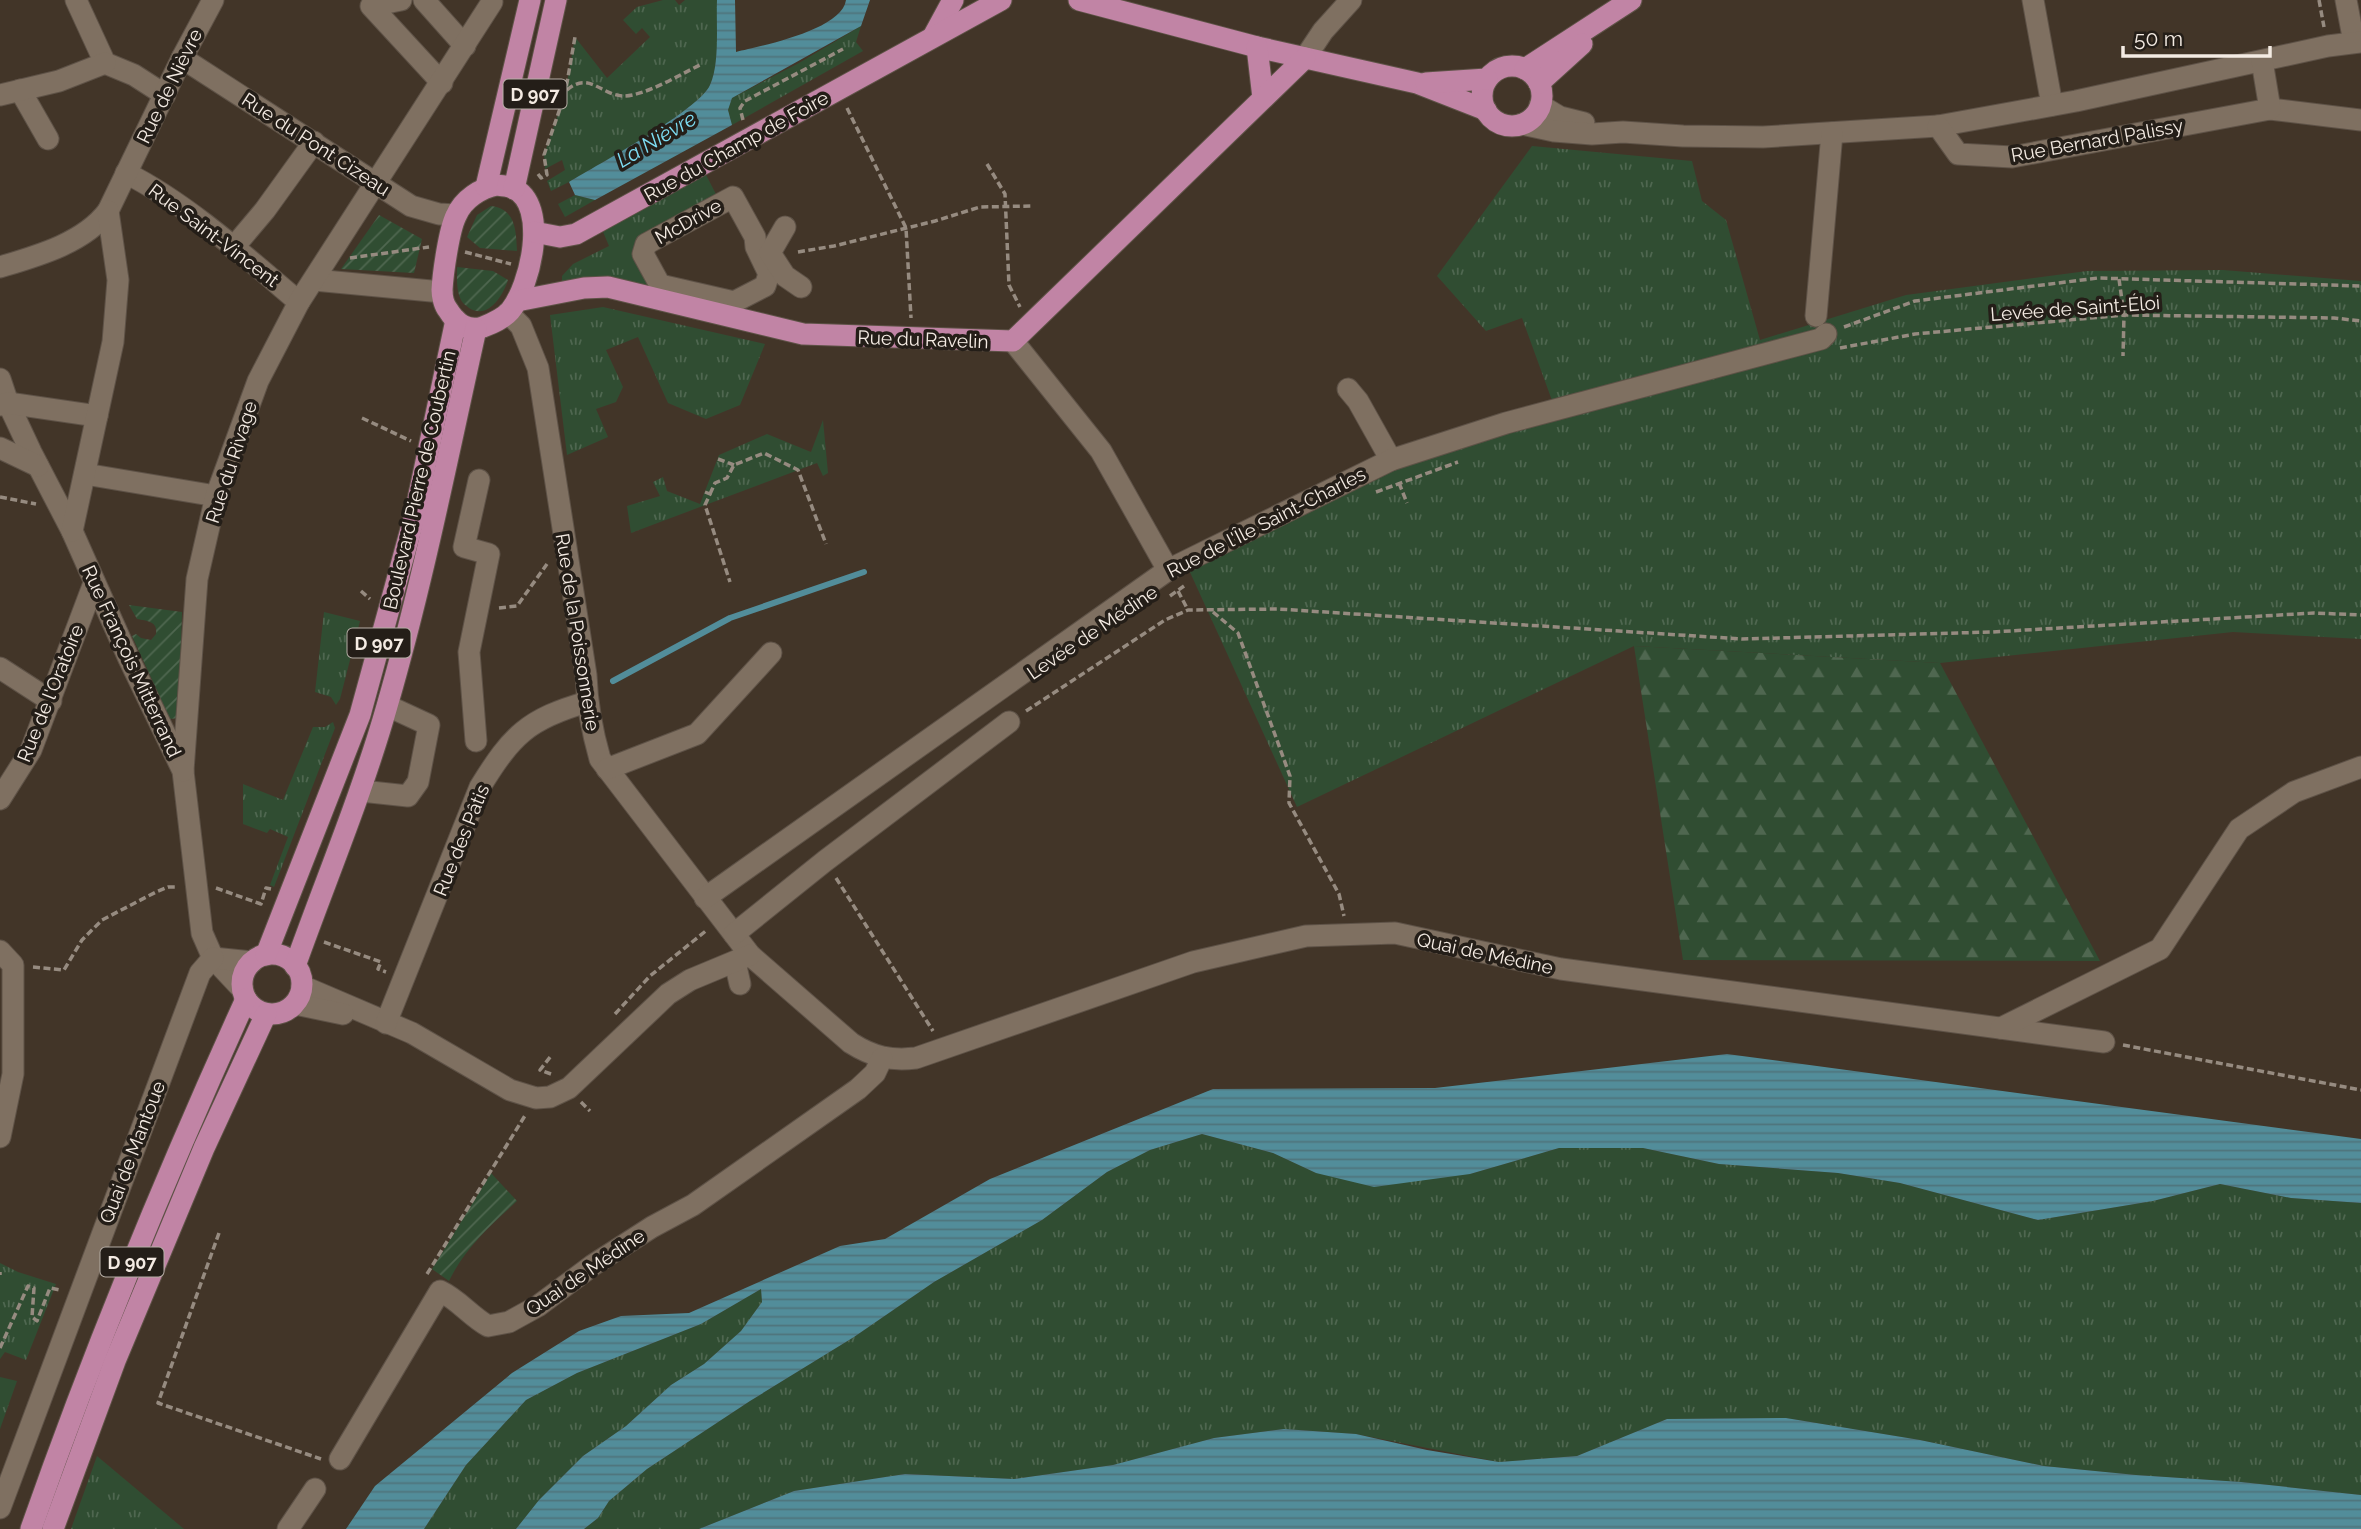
<svg xmlns="http://www.w3.org/2000/svg" width="2361" height="1529" font-family="Raleway,sans-serif">
<defs>
<pattern id="grass-tufts" width="24" height="20" patternUnits="userSpaceOnUse" patternTransform="scale(1.75)"><rect width="24" height="20" fill="#304d32"/><path d="M3 7l-1-3M5 7V3M7 7l1-3M15 17l-1-3M17 17v-4M19 17l1-3" fill="none" stroke="#4f6750"/></pattern>
<pattern id="forest-firs" width="22" height="20" patternUnits="userSpaceOnUse" patternTransform="scale(1.75)"><rect width="22" height="20" fill="#304d32"/><path d="M5 1l3.5 6h-7zM16 11l3.5 6h-7z" fill="#4f6750"/></pattern>
<pattern id="garden-furrows" width="10" height="10" patternUnits="userSpaceOnUse" patternTransform="scale(1.75)"><rect width="10" height="10" fill="#304d32"/><path d="M-1 1l2-2M0 10L10 0M9 11l2-2" fill="none" stroke="#4f6750"/></pattern>
<pattern id="water-rules" width="6" height="5" patternUnits="userSpaceOnUse" patternTransform="scale(1.75)"><rect width="6" height="5" fill="#528d9a"/><path d="M0 2.5h6" fill="none" stroke="#4f747c"/></pattern>
</defs>
<rect width="100%" height="100%" fill="#423528"/>
<g fill="url(#grass-tufts)">
<path d="M663 0H675L679 5 685 0H717C717 24 720 63 710 85 699 110 597 165 569 182L551 191 547 181 565 170 562 160 545 169 544 155 565 94 575 37 607 78 650 37 642 28 636 34 623 20 637 7Z"/>
<path d="M861 26 856 42 863 51 732 125 728 110 732 98 799 63Z"/>
<path d="M1532 146 1692 161 1702 201 1726 220 1760 340 1906 295 2087 271 2223 270 2361 281V639L2233 632 1940 663 1634 646 1297 807 1189 570 1403 466 1558 417 1522 318 1486 331 1437 276Z"/>
<path d="M703 169 719 200 646 239 657 292 562 285V276L573 264 609 246 601 227Z"/>
<path d="M575 195 595 200 565 217 558 204Z"/>
<path d="M603 307 765 344 740 405 706 419 668 403 638 337 606 350 623 387 616 402 596 409 608 437 567 455 550 315Z"/>
<path d="M823 420 828 473 823 476 817 463 631 533 627 506 660 496 653 482 663 477 667 491 700 504 719 455 767 434 811 452Z"/>
<path d="M324 612 360 621 340 699 336 705 331 697 315 692Z"/>
<path d="M333 722 335 728 274 887 270 885 288 837 270 829 267 833 243 824V784L283 800 313 727H325Z"/>
<path d="M1202 1134 1273 1153 1316 1173 1470 1174 1559 1148H1643L1719 1164 1838 1173 1900 1183 2038 1220 2153 1201 2220 1184 2291 1198 2361 1203V1495L2241 1482 2136 1475 2044 1466 1920 1440 1786 1418 1667 1419 1577 1456 1499 1462 1356 1434 1284 1429 1214 1438 1113 1465 1014 1479 905 1474 794 1491 699 1529H584L598 1518 609 1501 647 1469 750 1401 854 1337 934 1282 1042 1220 1107 1172 1150 1150Z"/>
<path d="M0 1263 18 1272 56 1284 26 1360 5 1352 0 1359Z"/>
<path d="M761 1289 762 1302 741 1331 704 1364 671 1385 626 1426 583 1456 539 1500 516 1529H424L466 1465 526 1400 577 1373 701 1324Z"/>
<path d="M0 1377 17 1381 0 1429Z"/>
<path d="M97 1456 184 1529H71Z"/>
</g>
<path fill="url(#forest-firs)" d="M1634 646 1940 663 2100 961 1683 960Z"/>
<g fill="url(#garden-furrows)">
<path d="M491 206C516 209 516 231 517 251L480 248 467 237 477 215Z"/>
<path d="M379 215 422 239 414 273 341 269Z"/>
<path d="M457 267 493 271 508 280C503 296 488 320 469 308 466 305 463 304 461 300 456 290 457 277 457 267Z"/>
<path d="M129 605 182 612 179 718 170 719 132 636 136 634 141 638 151 640 156 634C158 621 147 621 137 619Z"/>
<path d="M491 1173 517 1201C490 1226 465 1248 449 1281L432 1269Z"/>
</g>
<g fill="url(#water-rules)">
<path d="M717 0H735L736 52C761 46 842 30 846 0H870L861 26 732 98 728 110 732 125 595 200 575 195 569 182C597 165 699 110 710 85 720 63 716 24 717 0Z"/>
<path d="M1727 1054 2361 1139V1203L2291 1198 2220 1184 2153 1201 2038 1220 1900 1183 1838 1173 1719 1164 1643 1148H1559L1470 1174 1374 1187 1316 1173 1273 1153 1202 1134 1150 1150 1107 1172 1042 1220 934 1282 854 1337 750 1401 647 1469 609 1501 598 1518 584 1529H516L539 1500 583 1456 626 1426 671 1385 704 1364 741 1331 762 1302 761 1289 701 1324 577 1373 526 1400 466 1465 424 1529H346L375 1486 512 1373 579 1331 621 1316 689 1313 840 1246 885 1239 990 1179 1213 1089 1435 1088Z"/>
<path d="M1786 1418 1920 1440 2044 1466 2136 1475 2241 1482 2361 1495V1529H699L794 1491 905 1474 1014 1479 1113 1465 1214 1438 1284 1429 1356 1434 1427 1450 1499 1462 1577 1456 1667 1419Z"/>
</g>
<g fill="none" stroke-linecap="round" stroke-linejoin="round">
<path stroke="#528d9a" stroke-width="6" d="M613 681 730 618 864 572"/>
<g stroke="#5e5247" stroke-width="23">
<g id="minor">
<path d="M76 0 105 63 134 75 165 95"/>
<path d="M401 0 371 6 442 83"/>
<path d="M424 0 465 46"/>
<path d="M2033 0 2052 105"/>
<path d="M2346 0 2354 42"/>
<path d="M182 58 411 206 439 214 456 215"/>
<path d="M1305 58 1323 31 1351 0"/>
<path d="M20 90 48 139"/>
<path d="M0 95 59 81 105 63"/>
<path d="M1540 105 1560 117 1584 123"/>
<path d="M2270 109 2361 120"/>
<path d="M1522 124 1554 131 1592 134 1623 132 1683 136 1763 137 1938 126 2076 101 2328 46 2361 42"/>
<path d="M1938 126 1958 154 2012 157 2270 109 2262 61"/>
<path d="M126 173C186 203 247 258 299 302"/>
<path d="M733 197 755 237 756 247 769 274 765 286 734 302 660 285 643 254 646 244Z"/>
<path d="M785 227 770 253 785 276 801 287"/>
<path d="M233 248 265 210 314 142"/>
<path d="M0 267C37 256 84 243 108 211L182 58 213 0"/>
<path d="M314 280 442 292"/>
<path d="M508 313 521 326 538 368 586 675C587 705 592 731 600 759L750 955 851 1043C873 1057 891 1061 916 1058L1193 962 1306 936 1395 933 1561 969 2104 1042"/>
<path d="M1816 316 1832 133"/>
<path d="M1013 341 1101 451 1168 570"/>
<path d="M0 379 8 403 31 452 72 531 129 659 183 771 202 933 213 958 243 990"/>
<path d="M1348 389 1358 401 1391 460"/>
<path d="M0 405 8 403 97 416"/>
<path d="M0 448 38 466"/>
<path d="M85 474 216 496"/>
<path d="M72 531 113 342 118 280 108 211"/>
<path d="M0 668 51 701"/>
<path d="M476 741 469 652 489 554 464 547 479 480"/>
<path d="M607 769 697 734 771 653"/>
<path d="M183 771 197 579 216 496 258 381 299 302 492 2"/>
<path d="M361 791 408 796 418 782 429 725 388 706"/>
<path d="M0 799 31 750 94 583"/>
<path d="M705 898 1168 570 1391 460 1506 423 1821 339 1826 334"/>
<path d="M734 934 825 861 1009 722"/>
<path d="M0 951 13 965V1074L0 1137"/>
<path d="M213 958 252 962"/>
<path d="M735 962 740 984"/>
<path d="M302 986 412 1033 510 1090 536 1098 550 1097 569 1088 668 994 690 980 750 955"/>
<path d="M295 1004 343 1014"/>
<path d="M386 1023 480 787C512 735 528 719 587 702"/>
<path d="M2001 1028 2160 949 2239 829 2294 792 2361 767"/>
<path d="M340 1459 440 1291C459 1300 469 1315 488 1326L509 1322 538 1306 593 1265 652 1227 693 1205 858 1089 875 1073 882 1058"/>
<path d="M0 1508 200 973 213 958"/>
<path d="M288 1529 315 1489"/>
</g>
</g>
<g stroke="#5e5247" stroke-width="23">
<g id="major">
<path d="M1079 0 1257 47 1417 83 1486 110"/>
<path d="M934 35 953 0"/>
<path d="M1257 47 1263 98"/>
<circle cx="1512" cy="96" r="30"/>
<path d="M1525 69 1631 0"/>
<path d="M1426 83 1487 79"/>
<path d="M1539 83 1582 44"/>
<path d="M497 185C502 186 509 186 513 188 550 205 530 287 510 311 503 319 493 323 483 327 467 332 456 323 448 310 444 305 442 296 442 290 443 273 449 230 456 216 463 199 481 188 497 185Z"/>
<path d="M486 187 530 0"/>
<path d="M514 189 556 0"/>
<path d="M534 232 560 237 576 234 1001 0"/>
<path d="M517 301 584 288 608 287 803 334 1013 341 1305 58"/>
<circle cx="272" cy="984" r="30"/>
<path d="M266 955 360 715 414 518 456 320"/>
<path d="M295 966C326 879 362 794 387 706 423 582 448 455 476 329"/>
<path d="M31 1529C94 1349 167 1173 246 999"/>
<path d="M53 1529 115 1361 204 1148 266 1014"/>
</g>
</g>
<g stroke="#968b80" stroke-width="3.5" stroke-dasharray="7 3.5" stroke-linecap="butt">
<path d="M2319 0 2324 27"/>
<path d="M567 90C589 71 601 95 623 96 645 96 679 75 700 65"/>
<path d="M847 108 906 228 911 318"/>
<path d="M743 120 740 108 745 101 843 49"/>
<path d="M987 164 1005 194 1009 285 1020 307"/>
<path d="M538 174 541 178 547 175 544 155 565 94 575 37"/>
<path d="M465 252 511 264"/>
<path d="M798 252 834 246 935 221 980 207 1031 206"/>
<path d="M350 258 429 247"/>
<path d="M2119 279 2124 315 2123 356"/>
<path d="M1844 327 1915 301 2098 278 2361 286"/>
<path d="M1840 348 1915 334 2124 315 2334 318 2361 321"/>
<path d="M362 418 411 441"/>
<path d="M718 459 734 465"/>
<path d="M1399 483 1407 503"/>
<path d="M705 492 710 494 705 505 730 582"/>
<path d="M1376 492 1458 462"/>
<path d="M710 494 715 483 727 478 734 465 764 453 798 470 826 544"/>
<path d="M0 497 36 504"/>
<path d="M361 591 370 599"/>
<path d="M1178 591 1188 610"/>
<path d="M1170 596 1184 586"/>
<path d="M499 608 517 606 547 564"/>
<path d="M1213 612 1238 633 1290 776 1289 803 1339 894 1344 916"/>
<path d="M1026 711 1165 620 1188 610 1278 609 1742 639 1992 632 2314 613 2361 615"/>
<path d="M836 878 933 1031"/>
<path d="M216 888 261 904 266 888 271 889"/>
<path d="M324 942 381 962 378 969 386 972"/>
<path d="M33 967 64 970 82 940 102 920 156 892 168 887H177"/>
<path d="M615 1014 650 976 707 930"/>
<path d="M2123 1045 2361 1090"/>
<path d="M551 1074 540 1070 551 1056"/>
<path d="M581 1102 590 1111"/>
<path d="M219 1233 158 1403 321 1459"/>
<path d="M0 1272V1275"/>
<path d="M427 1274 526 1114"/>
<path d="M0 1348 28 1286 34 1288 32 1317 37 1321 50 1288 60 1290"/>
</g>
<use href="#minor" stroke="#7f7061" stroke-width="21"/>
<use href="#major" stroke="#c184a5" stroke-width="21"/>
</g>
<g text-anchor="middle" dominant-baseline="central" stroke-width="7" stroke-linejoin="round" paint-order="stroke">
<g fill="#241e18" stroke="#b6aea6" stroke-width="2">
<rect x="503.5" y="79.5" width="63" height="29" rx="5"/>
<rect x="347.5" y="628.5" width="63" height="29" rx="5"/>
<rect x="100.5" y="1247.5" width="63" height="29" rx="5"/>
</g>
<g font-size="18" font-weight="bold" fill="#f4ebe3">
<text x="535" y="94">D 907</text>
<text x="379" y="643">D 907</text>
<text x="132" y="1262">D 907</text>
</g>
<g font-size="19" fill="#f4ebe3" stroke="#241e18">
<text transform="translate(169 86) rotate(-64)">Rue de Nièvre</text>
<text transform="translate(2097 140) rotate(-10)">Rue Bernard Palissy</text>
<text transform="translate(316 144) rotate(33)">Rue du Pont Cizeau</text>
<text transform="translate(736 146) rotate(-29)">Rue du Champ de Foire</text>
<text transform="translate(688 221) rotate(-29)">McDrive</text>
<text transform="translate(214 235) rotate(37)">Rue Saint-Vincent</text>
<text transform="translate(2075 308) rotate(-4)">Levée de Saint-Éloi</text>
<text transform="translate(923 339) rotate(2)">Rue du Ravelin</text>
<text transform="translate(231 462) rotate(-72)">Rue du Rivage</text>
<text transform="translate(419 480) rotate(-77)">Boulevard Pierre de Coubertin</text>
<text transform="translate(1266 522) rotate(-27)">Rue de l'Île Saint-Charles</text>
<text transform="translate(578 632) rotate(81)">Rue de la Poissonnerie</text>
<text transform="translate(1092 632) rotate(-34)">Levée de Médine</text>
<text transform="translate(132 661) rotate(65)">Rue François Mitterrand</text>
<text transform="translate(50 693) rotate(-68)">Rue de l'Oratoire</text>
<text transform="translate(461 840) rotate(-68)">Rue des Pâtis</text>
<text transform="translate(1485 953) rotate(12)">Quai de Médine</text>
<text transform="translate(132 1152) rotate(-69)">Quai de Mantoue</text>
<text transform="translate(585 1272) rotate(-34)">Quai de Médine</text>
</g>
<g font-size="21" font-style="italic" fill="#7eddf3" stroke="#241e18">
<text transform="translate(656 139) rotate(-31)">La Nièvre</text>
</g>
</g>
<path d="M2123 46v10h147v-10" fill="none" stroke="#f4ebe3" stroke-width="3.5"/>
<text x="2134" y="46" font-size="21" fill="#f4ebe3" stroke="#241e18" stroke-width="5" paint-order="stroke">50 m</text>
</svg>
